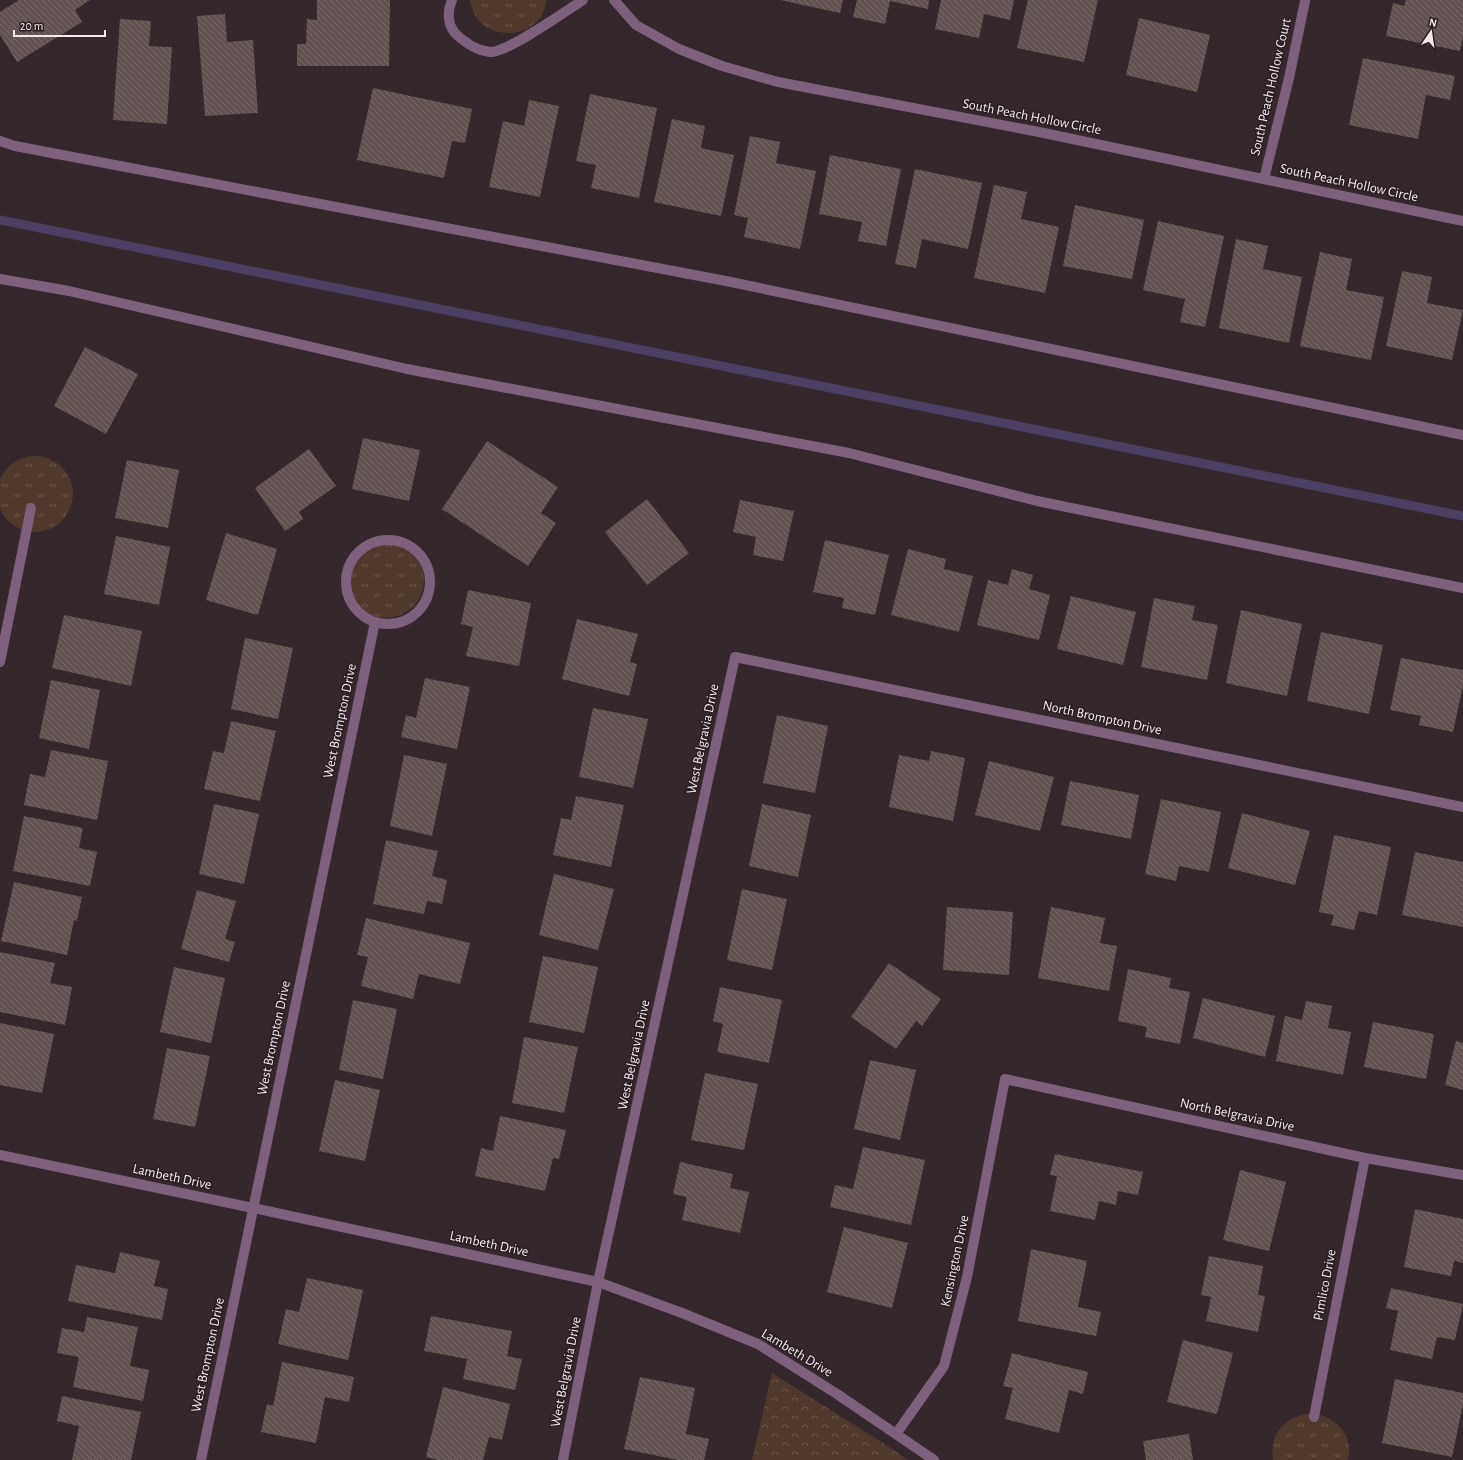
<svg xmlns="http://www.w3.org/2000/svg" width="1463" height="1460" font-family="'Alegreya Sans',sans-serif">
<defs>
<pattern id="grass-tufts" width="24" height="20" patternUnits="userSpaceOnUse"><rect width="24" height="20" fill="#4f392d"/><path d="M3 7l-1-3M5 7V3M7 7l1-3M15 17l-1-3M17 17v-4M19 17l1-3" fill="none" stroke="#69564c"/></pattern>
<pattern id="park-crowns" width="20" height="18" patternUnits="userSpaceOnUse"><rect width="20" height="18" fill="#4f392d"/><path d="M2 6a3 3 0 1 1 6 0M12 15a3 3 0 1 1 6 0" fill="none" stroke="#69564c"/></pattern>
<pattern id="building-back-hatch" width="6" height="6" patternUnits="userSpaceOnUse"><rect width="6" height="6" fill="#615251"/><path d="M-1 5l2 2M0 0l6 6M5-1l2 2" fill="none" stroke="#786b6a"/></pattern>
</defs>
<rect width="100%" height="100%" fill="#34282c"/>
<g fill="url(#grass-tufts)">
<path d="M470 0H546C544 42 476 46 470 0Z"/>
<circle cx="35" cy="494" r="38"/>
<circle cx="386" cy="580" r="38"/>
<path d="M1313 1413C1336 1418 1354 1434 1348 1460H1273C1269 1432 1286 1416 1313 1413Z"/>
</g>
<path fill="url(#park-crowns)" d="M772 1373 894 1450 907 1460H752Z"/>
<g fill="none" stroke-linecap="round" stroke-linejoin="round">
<path stroke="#4c4062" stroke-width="9" d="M0 220 1463 516"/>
</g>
<g fill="url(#building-back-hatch)">
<path d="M19 0H90L75 10 82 22 17 62 0 35V12Z"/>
<path d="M317 0H390L389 66H297V44H306L307 19 317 20Z"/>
<path d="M780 0H843L840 13Z"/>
<path d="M857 0H929L928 9 890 1 885 24 853 17Z"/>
<path d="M941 0H1014L1010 20 984 14 979 38 935 29Z"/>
<path d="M1028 0H1098L1084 62 1017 48Z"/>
<path d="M1406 0H1463V36L1460 51 1386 36 1393 3 1404 6Z"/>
<path d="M225 14 227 42 253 40 258 113 205 116 197 16Z"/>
<path d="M1139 18 1210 35 1197 92 1126 75Z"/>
<path d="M120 19 151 21 149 46 172 47 167 124 113 120Z"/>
<path d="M1363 58 1455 76 1450 100 1426 95 1418 139 1349 125Z"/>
<path d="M373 88 472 109 465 143 452 141 444 178 357 160Z"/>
<path d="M590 94 657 108 639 198 591 188 596 165 576 161Z"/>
<path d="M529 100 559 106 540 197 489 187 503 121 524 126Z"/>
<path d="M672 119 705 126 701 148 734 155 721 216 654 202Z"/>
<path d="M750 136 780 142 776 163 816 171 800 249 744 237 748 218 734 215Z"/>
<path d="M830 155 901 169 886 246 858 241 862 222 819 214Z"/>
<path d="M915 169 982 183 968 249 922 239 916 268 895 264Z"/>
<path d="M994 185 1027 192 1021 219 1059 227 1045 293 974 278Z"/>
<path d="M1075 205 1144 220 1132 279 1063 266Z"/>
<path d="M1158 221 1224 236 1205 327 1180 322 1185 299 1143 290Z"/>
<path d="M1236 239 1268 246 1263 269 1302 277 1289 343 1219 328Z"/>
<path d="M1320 252 1352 259 1346 290 1384 297 1371 360 1300 346Z"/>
<path d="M1402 271 1432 277 1427 303 1463 310 1452 360 1386 346Z"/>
<path d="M85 347 138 374 106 434 54 406Z"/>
<path d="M363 438 420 450 409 501 352 489Z"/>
<path d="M487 441 558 487 541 513 556 523 528 566 442 509Z"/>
<path d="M309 449 336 486 299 512 303 519 285 531 255 488Z"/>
<path d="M127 460 179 470 168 528 115 518Z"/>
<path d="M647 499 689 553 647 585 605 532Z"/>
<path d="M740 500 794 511 783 561 753 555 756 537 733 532Z"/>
<path d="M226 533 277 549 258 615 206 600Z"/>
<path d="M116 536 170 547 159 605 104 594Z"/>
<path d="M825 540 889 555 875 615 842 608 844 598 813 592Z"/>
<path d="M908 549 946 559 944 569 973 576 959 632 891 615Z"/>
<path d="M1012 569 1033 575 1029 589 1050 595 1039 640 977 625 988 580 1008 585Z"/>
<path d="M468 590 531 603 519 666 466 656 473 627 461 624Z"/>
<path d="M1071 596 1136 612 1123 665 1057 649Z"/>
<path d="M1154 598 1195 606 1192 620 1218 625 1207 680 1141 667Z"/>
<path d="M1241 610 1302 624 1287 696 1226 683Z"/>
<path d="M64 615 142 631 131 686 52 668Z"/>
<path d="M577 619 638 634 630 662 637 664 629 696 562 679Z"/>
<path d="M1321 632 1383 645 1369 714 1307 701Z"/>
<path d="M245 638 293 648 278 719 231 709Z"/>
<path d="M1401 658 1463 670V685L1453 732 1419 725 1421 716 1390 710Z"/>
<path d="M425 678 470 687 457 749 401 737 406 715 416 718Z"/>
<path d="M51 680 100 690 89 749 39 738Z"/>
<path d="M593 708 648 719 633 788 579 777Z"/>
<path d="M777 715 828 726 815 793 763 783Z"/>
<path d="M231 721 276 731 260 801 204 789 213 751 224 753Z"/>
<path d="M51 750 108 761 97 820 24 805 30 774 45 777Z"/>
<path d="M931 751 965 758 953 821 889 807 899 755 929 761Z"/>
<path d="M404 755 447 764 432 836 390 826Z"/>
<path d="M989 761 1054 777 1040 831 975 815Z"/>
<path d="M1070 781 1139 795 1131 839 1061 825Z"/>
<path d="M576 796 624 805 611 867 553 855 561 818 571 820Z"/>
<path d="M1161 799 1221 812 1209 872 1179 866 1176 881 1145 874Z"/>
<path d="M214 804 259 814 244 884 199 874Z"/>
<path d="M762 804 811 815 798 877 749 866Z"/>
<path d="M1242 813 1310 831 1295 885 1228 868Z"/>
<path d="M24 816 83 828 79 848 97 852 90 886 13 871Z"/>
<path d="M1334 835 1391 847 1377 915 1359 911 1354 930 1331 925 1334 915 1319 912Z"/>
<path d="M386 840 438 851 432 876 447 880 442 904 427 901 424 914 373 904Z"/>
<path d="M1415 852 1463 862V927L1402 915Z"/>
<path d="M554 874 614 889 598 950 539 935Z"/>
<path d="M14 882 82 897 77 921 74 920 67 955 1 941Z"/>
<path d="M742 889 787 899 772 970 727 960Z"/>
<path d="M197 890 236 901 225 939 235 942 229 962 181 949Z"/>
<path d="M947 907 1013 912 1009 975 943 970Z"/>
<path d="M1051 907 1105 918 1100 943 1117 946 1109 991 1038 978Z"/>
<path d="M366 918 470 943 460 984 419 974 413 999 361 986 368 957 357 955Z"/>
<path d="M0 952 55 963 50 983 72 987 65 1025 0 1012Z"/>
<path d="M543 956 598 967 584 1033 529 1022Z"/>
<path d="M889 963 941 999 922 1026 916 1021 896 1049 851 1017Z"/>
<path d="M174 967 225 978 211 1043 160 1032Z"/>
<path d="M1128 969 1171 978 1169 988 1190 992 1180 1044 1145 1037 1147 1027 1118 1021Z"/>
<path d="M720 987 782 1000 769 1063 717 1052 723 1024 713 1021Z"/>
<path d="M1203 998 1275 1016 1265 1057 1193 1038Z"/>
<path d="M353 1000 397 1009 383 1079 339 1070Z"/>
<path d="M1306 1001 1332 1006 1328 1028 1351 1032 1343 1075 1276 1061 1285 1016 1302 1020Z"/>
<path d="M1373 1022 1434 1034 1426 1079 1364 1067Z"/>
<path d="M0 1023 54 1034 42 1093 0 1085Z"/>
<path d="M524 1037 578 1047 564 1113 512 1103Z"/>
<path d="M1456 1041 1463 1043V1090L1445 1085Z"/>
<path d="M167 1048 210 1056 195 1127 153 1119Z"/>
<path d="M870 1060 916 1070 900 1140 854 1129Z"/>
<path d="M705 1073 758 1084 744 1150 691 1140Z"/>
<path d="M335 1080 380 1090 365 1161 319 1151Z"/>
<path d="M500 1116 566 1130 559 1159 553 1158 545 1191 475 1176 481 1148 493 1151Z"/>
<path d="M863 1147 925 1160 911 1225 830 1207 835 1185 853 1189Z"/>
<path d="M1055 1154 1143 1172 1138 1195 1118 1191 1116 1205 1099 1201 1095 1220 1050 1211 1057 1176 1050 1175Z"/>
<path d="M680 1162 733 1174 730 1188 749 1192 740 1233 682 1220 687 1197 673 1194Z"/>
<path d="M1240 1170 1286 1182 1269 1251 1223 1240Z"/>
<path d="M1415 1209 1463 1219V1263L1454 1261 1451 1276 1404 1267Z"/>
<path d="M844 1227 908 1243 892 1308 827 1292Z"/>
<path d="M1031 1249 1087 1261 1078 1307 1101 1312 1096 1336 1018 1321Z"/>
<path d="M120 1252 160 1261 154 1286 168 1289 162 1320 68 1301 76 1265 115 1273Z"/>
<path d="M1209 1256 1263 1266 1258 1295 1265 1296 1258 1332 1206 1321 1211 1297 1201 1295Z"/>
<path d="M307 1278 363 1290 348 1360 278 1344 286 1309 299 1312Z"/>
<path d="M1391 1288 1463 1304 1455 1340 1437 1337 1432 1359 1390 1350 1398 1311 1386 1308Z"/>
<path d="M431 1316 512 1331 507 1356 522 1359 515 1390 463 1379 467 1359 424 1351Z"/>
<path d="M87 1317 138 1327 130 1366 149 1370 143 1401 73 1387 79 1357 57 1353 62 1328 84 1332Z"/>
<path d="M1183 1340 1233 1353 1217 1414 1167 1402Z"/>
<path d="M1012 1353 1088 1372 1083 1394 1069 1390 1059 1433 1005 1419 1013 1388 1003 1386Z"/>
<path d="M282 1362 354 1377 349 1402 325 1397 316 1443 261 1432 267 1404 273 1406Z"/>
<path d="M640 1377 695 1388 686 1434 709 1439 704 1460H678L624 1449Z"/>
<path d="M1395 1379 1463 1393V1404L1452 1457 1382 1443Z"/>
<path d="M443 1387 510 1404 502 1440 489 1437 483 1460H438L426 1457Z"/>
<path d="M62 1396 141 1412 131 1460H72L79 1426 57 1421Z"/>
<path d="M1189 1434 1193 1460H1146L1143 1441Z"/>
</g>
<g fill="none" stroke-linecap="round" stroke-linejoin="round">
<g stroke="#7d607b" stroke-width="10">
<path d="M0 141 15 146 726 281 1463 435"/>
<path d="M0 279 69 291 407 369 849 453 1037 501 1463 588"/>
</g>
<g stroke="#7d607b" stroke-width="10">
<path d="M452 0C447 12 447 27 458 36 469 45 476 50 490 52 507 53 566 11 583 0"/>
<path d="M614 0 636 25 679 49 722 66 778 82 1039 132 1463 221"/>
<path d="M1264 179 1289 78 1305 1"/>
<circle cx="388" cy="582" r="42"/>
<path d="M0 662 31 508"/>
<path d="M0 1155 253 1208 598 1282 682 1313 758 1344 837 1394 934 1460"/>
<path d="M1314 1417 1365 1158"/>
<path d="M896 1434 944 1366 967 1277 1005 1079 1365 1158 1463 1175"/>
<path d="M201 1460 375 622"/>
<path d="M563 1460 598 1282 735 657 1463 807"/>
</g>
</g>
<g text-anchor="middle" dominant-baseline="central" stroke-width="3" stroke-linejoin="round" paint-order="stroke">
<g font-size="14" fill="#f2eaed" stroke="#2a1e23">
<text transform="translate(1271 87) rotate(-77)">South Peach Hollow Court</text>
<text transform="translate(1032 117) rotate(11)">South Peach Hollow Circle</text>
<text transform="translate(1349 183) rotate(12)">South Peach Hollow Circle</text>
<text transform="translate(1102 718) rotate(12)">North Brompton Drive</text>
<text transform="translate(340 721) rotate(-78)">West Brompton Drive</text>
<text transform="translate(703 739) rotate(-78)">West Belgravia Drive</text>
<text transform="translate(274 1038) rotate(-78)">West Brompton Drive</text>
<text transform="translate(634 1055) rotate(-78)">West Belgravia Drive</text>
<text transform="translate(1237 1115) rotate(12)">North Belgravia Drive</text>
<text transform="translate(172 1177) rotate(12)">Lambeth Drive</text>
<text transform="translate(489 1244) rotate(12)">Lambeth Drive</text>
<text transform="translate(955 1261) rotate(-78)">Kensington Drive</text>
<text transform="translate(1325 1285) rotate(-79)">Pimlico Drive</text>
<text transform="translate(797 1353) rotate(31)">Lambeth Drive</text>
<text transform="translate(208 1355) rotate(-78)">West Brompton Drive</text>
<text transform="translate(566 1372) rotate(-79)">West Belgravia Drive</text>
</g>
</g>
<g transform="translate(1431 32) rotate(13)" stroke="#2a1e23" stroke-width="3" paint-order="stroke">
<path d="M0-3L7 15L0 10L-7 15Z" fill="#f2eaed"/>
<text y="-6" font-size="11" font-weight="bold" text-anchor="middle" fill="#f2eaed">N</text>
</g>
<path d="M14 30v6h91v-6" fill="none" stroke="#f2eaed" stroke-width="2"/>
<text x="20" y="30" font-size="12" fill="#f2eaed" stroke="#2a1e23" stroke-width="3" paint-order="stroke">20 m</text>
</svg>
